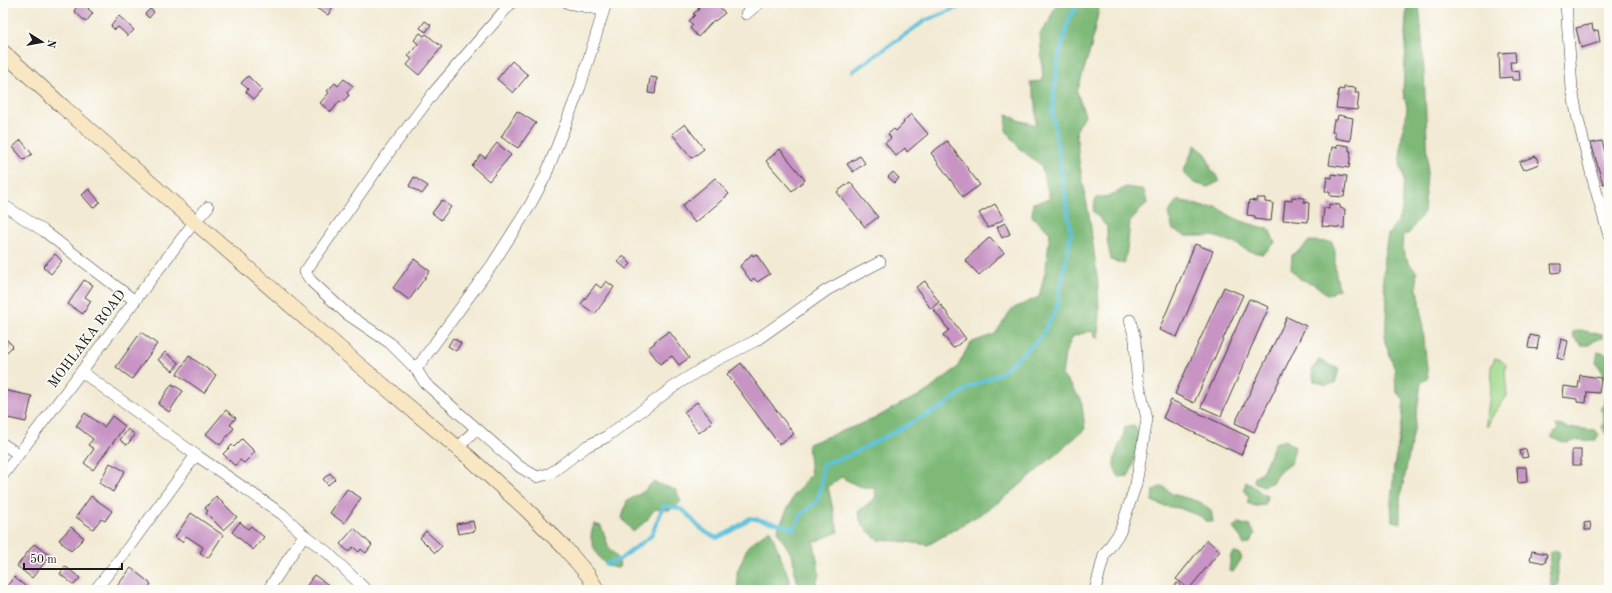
<svg xmlns="http://www.w3.org/2000/svg" width="1612" height="593" font-family="'Old Standard TT',serif">
<rect width="100%" height="100%" fill="#fdfcf7"/>
<filter id="ink" filterUnits="userSpaceOnUse"><feTurbulence type="fractalNoise" baseFrequency=".025" numOctaves="2"/><feDisplacementMap in="SourceGraphic" scale="8" xChannelSelector="R" yChannelSelector="G"/><feConvolveMatrix kernelMatrix="1 2 1 2 8 2 1 2 1" color-interpolation-filters="sRGB"/></filter>
<filter id="wash" filterUnits="userSpaceOnUse"><feTurbulence type="fractalNoise" baseFrequency=".012" numOctaves="4" result="noise"/><feDisplacementMap in="SourceGraphic" scale="16" xChannelSelector="R" yChannelSelector="G"/><feGaussianBlur stdDeviation="0.9" result="paint"/><feColorMatrix in="noise" values="0 0 0 0 0 0 0 0 0 0 0 0 0 0 0 0 0 1.4 0 .05"/><feComposite in="paint" operator="in"/></filter>
<g filter="url(#wash)">
<rect width="100%" height="100%" fill="#f2ead4"/>
<path fill="#9ed98d" stroke="#5d7a54" d="M1495 358 1501 360 1506 365 1505 373 1507 396 1494 413 1487 427 1486 422 1492 381 1491 367Z"/>
<g fill="#7eb978" stroke="#4d6a4a">
<path d="M1057 3H1100L1091 47 1077 92 1085 115 1076 131 1079 161 1090 221 1098 284 1099 312 1098 339 1091 331 1073 336 1065 353 1062 375 1081 399 1085 429 1012 492 989 509 928 545 900 541 878 540 862 525 858 512 876 497 875 489 858 486 841 477 828 487 838 532 814 542 819 574 814 590H800L795 576 793 557 777 531 794 495 811 474 808 444 874 419 899 405 925 393 957 368 970 343 995 334 1012 309 1039 297 1046 268 1050 233 1032 216 1033 203 1050 199 1041 165 1020 149 1006 130 1007 114 1018 120 1036 125V103L1030 82 1043 81 1040 33 1048 23Z"/>
<path d="M1407 3H1419L1423 51 1428 161 1424 212 1408 234H1403C1401 251 1404 259 1416 271L1417 290 1420 300 1428 378 1421 383 1415 425 1400 499V523L1392 521 1391 502 1394 467 1402 423 1404 399 1396 392 1395 370 1385 342 1387 300 1383 281 1384 257 1388 235 1401 215 1402 211 1404 176 1400 164 1402 132 1406 118 1407 107 1403 91 1406 48 1405 33Z"/>
<path d="M1195 145 1206 154 1211 169 1220 181 1208 187 1194 183 1183 172Z"/>
<path d="M1126 187 1144 190 1147 203 1130 222 1127 250 1124 264 1111 260 1107 240V227L1093 211 1096 198 1110 196Z"/>
<path d="M1178 200 1191 203 1203 207H1218C1232 220 1250 224 1269 229L1275 243 1263 254 1248 251 1235 243 1213 236H1186L1173 230 1168 213Z"/>
<path d="M1309 241 1332 242 1335 250V269L1339 289 1328 295 1314 284 1300 279 1291 270 1292 255 1303 248Z"/>
<path d="M1581 330 1602 335V338L1594 341 1589 345H1581L1573 336V332Z"/>
<path d="M1598 352H1603L1606 355 1609 354V435L1606 433 1602 427C1605 421 1605 415 1600 409 1612 397 1607 374 1596 363Z"/>
<path d="M1319 360 1339 369 1335 383 1327 385 1314 381 1312 370Z"/>
<path d="M1556 425 1564 426 1568 429C1579 427 1585 430 1595 430L1599 434 1595 441 1578 440 1567 443 1561 442 1551 437 1558 429Z"/>
<path d="M1135 426 1140 434 1132 468 1128 476 1119 477C1117 473 1114 468 1114 465 1114 451 1124 440 1125 427Z"/>
<path d="M1286 440 1295 447 1291 464 1278 472 1273 482 1263 486 1254 482 1255 476 1262 472 1275 443Z"/>
<path d="M653 482 676 490 681 502 670 510 656 509 653 511 647 520 633 532 622 518 627 501 643 492Z"/>
<path d="M1246 482C1254 485 1258 492 1267 496L1265 505 1256 506 1247 503 1249 497 1244 489Z"/>
<path d="M1163 486 1172 494 1200 502 1211 510 1213 522 1206 521 1200 516 1179 508 1164 506 1152 501 1153 490Z"/>
<path d="M1238 523 1250 526 1255 534 1250 543 1244 545 1241 538 1233 528Z"/>
<path d="M594 524 601 526 609 548 615 554 620 565 618 568C602 568 593 550 591 537 591 533 593 528 594 524Z"/>
<path d="M770 529 789 579 790 590H738L737 572 748 546Z"/>
<path d="M1555 550 1559 552C1560 556 1559 558 1558 562 1557 567 1559 578 1558 585L1554 587 1551 586 1549 566C1552 562 1550 557 1551 552Z"/>
<path d="M1234 552 1239 553 1242 558 1233 572 1229 571 1231 555Z"/>
</g>
<g fill="none" stroke-linecap="round" stroke-linejoin="round">
<g stroke="#5ec2dc" stroke-width="4">
<path d="M853 71 926 20 970 3"/>
<path d="M606 564 619 560 651 536 663 507C690 504 687 521 706 532 709 535 714 536 717 538L733 530 750 518 780 524 794 529 801 515 817 501 822 483 823 464 848 456 944 406 968 388 1001 373 1041 337 1057 307 1071 233 1052 110 1058 59 1070 17 1079 3"/>
</g>
</g>
<g id="blocks">
<g fill="#c794c4">
<path d="M78 3H92L88 9 93 13 86 22 74 11 79 4Z"/>
<path d="M320 3H323L332 8 328 15 316 8Z"/>
<path d="M702 3 706 5 708 3H713L715 5 717 4 725 13 715 21 714 20 698 37 690 28 693 25 689 21 695 15 693 14 699 9 697 7Z"/>
<path d="M150 9 154 12 149 18 145 14Z"/>
<path d="M119 16 134 30 128 36 118 27 115 30 111 26Z"/>
<path d="M425 21 431 25 426 32 420 28Z"/>
<path d="M1592 24 1593 31 1598 30 1600 42 1581 48 1576 28Z"/>
<path d="M420 33 424 36 426 34 442 47 419 75 407 65 412 59 408 56 418 44 414 40Z"/>
<path d="M1515 52 1516 62H1510L1511 71 1519 70 1520 80H1512V77L1500 78 1499 53Z"/>
<path d="M512 61 528 75 513 93 497 79Z"/>
<path d="M248 76 262 90 254 99 246 92 248 89 241 83Z"/>
<path d="M650 77 657 78 655 94 648 93Z"/>
<path d="M344 79 353 86 347 93 349 95 342 103 340 101 331 112 320 103 329 93 327 91 335 83 338 86Z"/>
<path d="M1344 87 1356 88 1355 93H1359L1357 110 1336 108 1339 89 1344 90Z"/>
<path d="M517 111 536 123 518 148 501 137Z"/>
<path d="M911 114 928 134 907 152 905 148 896 156 885 143 891 138 888 134 894 129 896 131 904 123 903 122Z"/>
<path d="M1338 115 1353 118 1350 141 1335 138V132H1332L1334 120H1337Z"/>
<path d="M685 124 704 149 692 158 672 134Z"/>
<path d="M21 140 32 154 24 160 13 147Z"/>
<path d="M947 141 980 185 963 197 931 153Z"/>
<path d="M1602 141 1609 166V183L1603 184 1591 143Z"/>
<path d="M497 143 511 155 489 181 472 166 481 155 485 158Z"/>
<path d="M1337 144 1349 146V151H1351L1349 168 1329 165 1332 147 1337 148Z"/>
<path d="M780 149 805 180 792 191 766 161Z"/>
<path d="M860 156 865 163 853 172 847 164Z"/>
<path d="M1536 156 1539 164 1523 170 1519 162Z"/>
<path d="M893 172 899 178 895 183 888 177Z"/>
<path d="M1332 174 1347 176 1344 197 1330 196V192L1325 191 1327 177 1332 178Z"/>
<path d="M414 177 428 186 422 194 409 186Z"/>
<path d="M715 178 729 194 695 223 682 206Z"/>
<path d="M850 182 878 217 865 227 837 192Z"/>
<path d="M89 189 100 202 93 208 82 195Z"/>
<path d="M1292 197 1304 198V202L1309 203 1308 222 1283 220 1285 200 1292 201Z"/>
<path d="M1257 198H1265V202L1273 203 1271 221 1255 219V216L1247 215 1249 200 1256 201Z"/>
<path d="M442 200 451 207 441 220 432 213Z"/>
<path d="M995 204 1004 219 988 228 979 213Z"/>
<path d="M1329 204 1340 205V208L1345 209 1344 228 1322 226 1324 208 1329 209Z"/>
<path d="M1005 223 1010 234 1002 238 997 227Z"/>
<path d="M990 237 1004 253 979 275 965 260Z"/>
<path d="M1195 244 1213 251 1177 337 1159 330Z"/>
<path d="M55 254 62 261 51 274 43 267Z"/>
<path d="M752 254 753 256 756 254 770 274 757 282 754 278 751 281 740 266Z"/>
<path d="M623 256 631 264 626 269 618 262Z"/>
<path d="M414 259 430 271 409 300 393 288Z"/>
<path d="M1551 264H1561V272L1552 273Z"/>
<path d="M84 280 93 285 85 297 91 301 83 314 68 304Z"/>
<path d="M606 281 614 287 595 314 581 304 596 284 601 288Z"/>
<path d="M925 281 939 302 931 309 916 287Z"/>
<path d="M1224 287 1243 295 1194 403 1175 394Z"/>
<path d="M1249 299 1269 307 1221 416 1201 407Z"/>
<path d="M941 305 966 339 953 348 943 335 949 330 934 310Z"/>
<path d="M1287 317 1306 326 1254 432 1235 423Z"/>
<path d="M669 331 689 358 679 365 672 356 660 364 648 348 655 343 654 342Z"/>
<path d="M141 332 157 344 132 379 116 367Z"/>
<path d="M1530 335 1539 337 1537 349 1528 348Z"/>
<path d="M3 336 13 346 3 356Z"/>
<path d="M453 338 461 343 456 351 448 346Z"/>
<path d="M1561 339 1568 341 1564 360 1557 358Z"/>
<path d="M165 352 179 363 173 371 158 360Z"/>
<path d="M189 356 216 375 204 393 177 374Z"/>
<path d="M741 363 794 434 779 444 727 374Z"/>
<path d="M1580 375 1601 378 1599 393 1587 392 1586 403 1577 402V399L1563 397 1564 386 1578 388Z"/>
<path d="M172 384 183 391 169 412 158 404Z"/>
<path d="M3 390 32 396 26 422 3 417Z"/>
<path d="M1171 400 1249 437 1241 455 1163 418Z"/>
<path d="M697 402 713 422 699 433 684 412Z"/>
<path d="M226 410 236 418 230 425 234 428 220 445 206 434Z"/>
<path d="M85 413 104 427 112 416 125 426 93 470 84 463 94 449 88 445 93 439 76 426Z"/>
<path d="M128 429 135 435 127 445 120 440Z"/>
<path d="M242 439 255 452 244 463 240 460 235 466 223 454 232 445 234 447Z"/>
<path d="M1526 449 1528 457 1522 458 1520 451Z"/>
<rect x="1572" y="450" width="9" height="15"/>
<path d="M110 463 125 471 113 492 99 483Z"/>
<path d="M1517 467H1526L1527 482 1518 483Z"/>
<path d="M330 473 335 479 328 485 323 479Z"/>
<path d="M347 489 361 498 344 523 330 513Z"/>
<path d="M91 496 112 511 105 521 101 519 93 529 76 517Z"/>
<path d="M216 496 237 517 223 530 206 513 208 511 205 508Z"/>
<path d="M191 513 223 535 208 558 200 553 203 547 186 536 182 542 175 537Z"/>
<path d="M473 521 475 531 458 534 456 524Z"/>
<path d="M240 522 248 529 251 526 264 537 253 550 232 532Z"/>
<path d="M1590 522 1591 530H1585L1584 523Z"/>
<path d="M71 527 84 538 71 551 59 540Z"/>
<path d="M354 528 372 545 366 553 361 549 359 552 353 547 349 552 340 544Z"/>
<path d="M426 531 442 546 435 553 420 538Z"/>
<path d="M1207 540 1220 551 1189 589 1176 579Z"/>
<path d="M34 544 50 556 32 578 17 566Z"/>
<path d="M1532 551 1547 554 1545 563 1530 560Z"/>
<path d="M65 566 80 578 74 585 60 574Z"/>
<path d="M131 568 151 584 146 590H114Z"/>
<path d="M314 575 330 586 327 590H304Z"/>
<path d="M14 577 30 590H11L7 586Z"/>
<path d="M1177 583 1185 590H1171Z"/>
</g>
</g>
</g>
<g filter="url(#ink)">
<use href="#blocks" fill-opacity="0" stroke="#3c3b38" stroke-width="1"/>
<g fill="none" stroke-linecap="round" stroke-linejoin="round">
<g stroke="#3c3b38" stroke-width="12">
<g id="minor">
<path d="M511 3 435 91 392 148 305 272 311 281 347 314 390 343 416 369 425 383 520 467 537 477 551 473 587 446 606 437 679 383 713 362 755 341 827 290 880 262"/>
<path d="M568 3 603 10"/>
<path d="M1566 3 1572 89 1577 115 1592 176 1609 236"/>
<path d="M746 14 759 3"/>
<path d="M3 205 44 231 135 301"/>
<path d="M416 369 492 265 529 207 545 177 580 87 606 3"/>
<path d="M82 372 196 455 282 514 304 535 327 552 366 590"/>
<path d="M3 444 18 454"/>
<path d="M458 448 476 429"/>
<path d="M3 475 195 221 208 207"/>
<path d="M95 590 120 559 196 455"/>
<path d="M268 590 304 535"/>
<path d="M1095 590 1104 555 1120 532 1136 484 1147 419 1137 376 1135 339 1130 320"/>
</g>
</g>
<g stroke="#3c3b38" stroke-width="16">
<path id="secondary" d="M3 52 62 106 359 365 471 459 527 510 564 547 588 575 597 590"/>
</g>
<use href="#minor" stroke="#fff" stroke-width="11"/>
<use href="#secondary" stroke="#f9e7c3" stroke-width="15"/>
</g>
</g>
<g text-anchor="middle" dominant-baseline="central" stroke-width="3.5" stroke-linejoin="round" paint-order="stroke">
<g font-size="14" fill="#1c1c1c" stroke="#fdfcf7">
<text transform="translate(87 339) rotate(-53)">MOHLAKA ROAD</text>
</g>
</g>
<rect width="1612" height="593" fill="none" stroke="#fdfcf7" stroke-width="16"/>
<g transform="translate(42 42) rotate(101)" stroke="#fdfcf7" stroke-width="3" paint-order="stroke">
<path d="M0-3L7 15L0 10L-7 15Z" fill="#1c1c1c"/>
<text y="-6" font-size="11" font-weight="bold" text-anchor="middle" fill="#1c1c1c">N</text>
</g>
<path d="M24 563v6h98v-6" fill="none" stroke="#1c1c1c" stroke-width="2"/>
<text x="30" y="563" font-size="12" fill="#1c1c1c" stroke="#fdfcf7" stroke-width="3" paint-order="stroke">50 m</text>
</svg>
